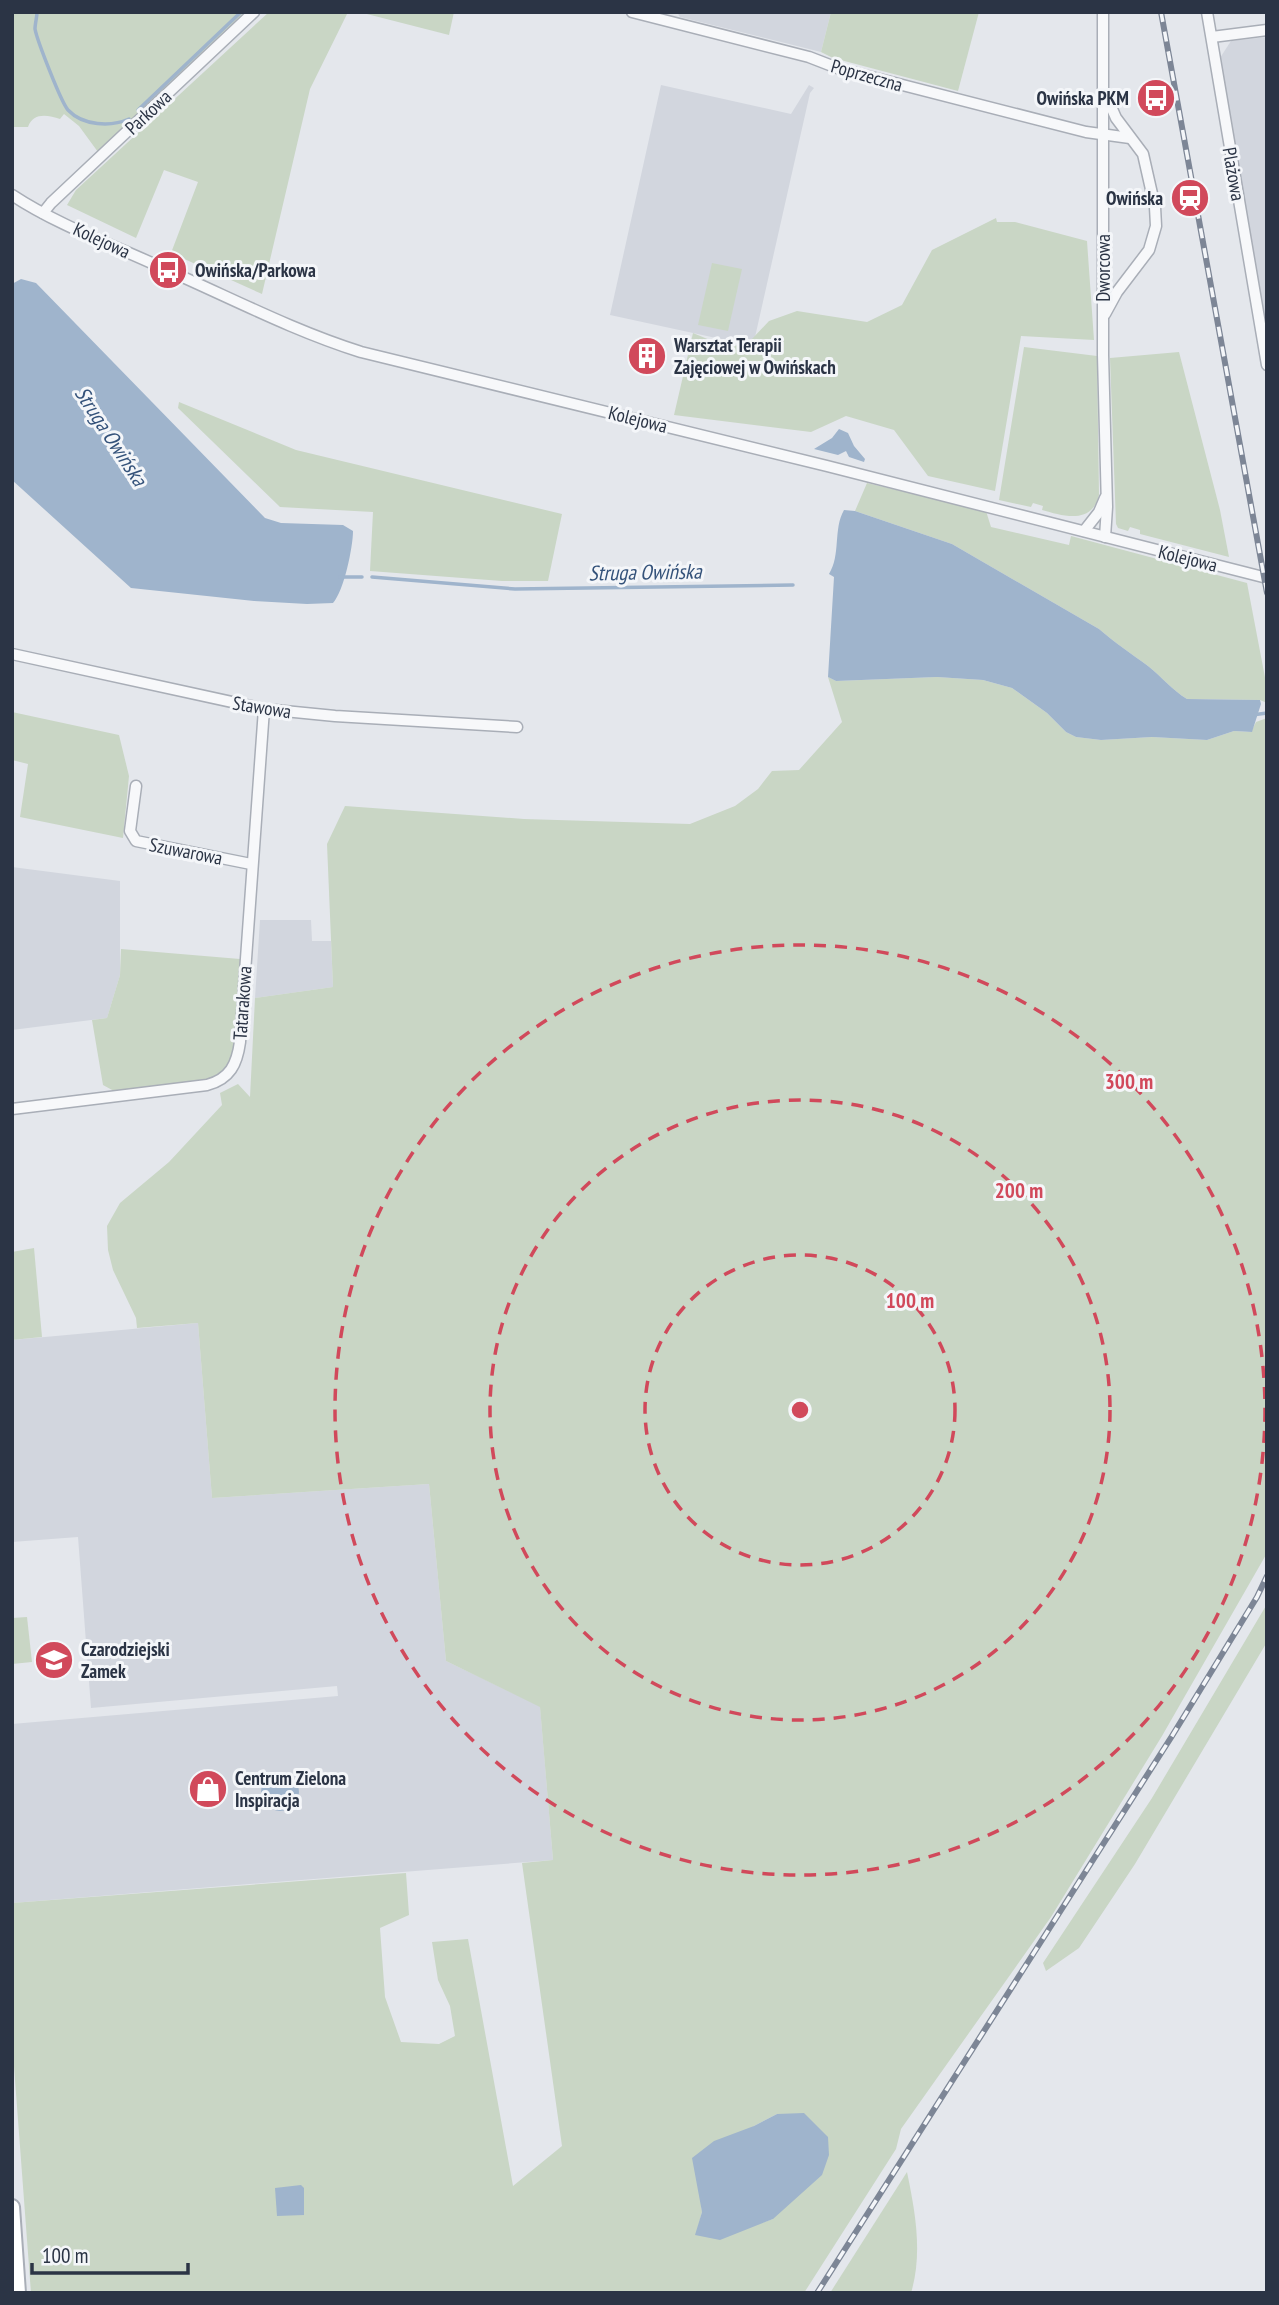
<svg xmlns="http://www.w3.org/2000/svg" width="1279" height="2305" font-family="'PT Sans Narrow',sans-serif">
<rect width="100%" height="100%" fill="#e4e7ec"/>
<g fill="#d2d6de">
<path d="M677 12H831L821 52 680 17Z"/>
<path d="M1267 37V340L1218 61 1231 41Z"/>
<path d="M661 85 791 114 809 85 814 88 810 93 753 346 610 315Z"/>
<path d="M12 867 120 881V975L107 1018 12 1030Z"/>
<path d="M260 920H311L312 941H331L333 987 255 998Z"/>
<path d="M198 1323 212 1498 429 1484 446 1661 540 1706 553 1860 12 1903V1724L338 1696 337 1686 91 1708 78 1537 12 1542V1340Z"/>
</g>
<g fill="#c9d6c5" fill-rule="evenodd">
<path d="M12 12H247L98 152 79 126 64 114 60 119C48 115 33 112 28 127H12Z"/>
<path d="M269 12H348L310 89 262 294 171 253 198 182 164 170 136 238 67 205 76 190Z"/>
<path d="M359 12H454L449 35Z"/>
<path d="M831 12H979L958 91 833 58 821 52Z"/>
<path d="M996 218 997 222H1015L1087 241 1094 340 1021 336 995 491 928 476 894 430 846 416 811 432 674 415 693 333 729 348 751 340 769 321 797 311 867 322 902 305 932 250Z"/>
<path d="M712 263 742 269 728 331 698 325Z"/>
<path d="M1024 347 1097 356 1099 495C1092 525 1063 516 1042 510L1043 506 1033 503 1031 507 999 500Z"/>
<path d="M1179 352 1220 510 1229 557 1140 534V530L1130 527 1128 531 1118 528 1116 524 1110 358Z"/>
<path d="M179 402 296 450 562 514 548 581H502L370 571 373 512 280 507 178 408Z"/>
<path d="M867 483 986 511 991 527 1069 545 1071 536 1247 583 1267 688V703L1260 700 1187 699C1172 690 1162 677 1148 666 1132 654 1115 643 1099 629L952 544 855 511Z"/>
<path d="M828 677 836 681 937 677 983 680 1012 688 1047 713 1066 732 1076 737 1101 740 1152 737 1207 740 1234 731 1251 732 1256 722 1267 718V1553L1162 1736 1051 1917 901 2129 896 2149 804 2293H31L12 2040V1903L406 1873 409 1915 380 1928 385 1997 401 2042 439 2044 455 2036 450 2006 438 1980 432 1942 468 1939 513 2186 562 2146 522 1863 553 1860 540 1707 446 1661 429 1484 212 1498 198 1323 137 1328 136 1318 113 1270 108 1250 107 1226 120 1203 169 1162 222 1105 220 1093 238 1084 250 1097 255 998 333 987 327 844 345 806 524 819 690 824 735 806 758 789 772 771 799 770 842 722ZM777 2114 773 2219 749 2227 696 2235 702 2212 700 2192 754 2126Z"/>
<path d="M12 712 119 735 129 776 123 838 20 817 28 764 12 760Z"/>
<path d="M121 949 240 959C239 984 242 1061 221 1075 205 1085 136 1088 114 1091L103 1085 92 1020 107 1018 120 975Z"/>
<path d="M34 1248 42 1337 12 1340V1252Z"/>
<path d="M1267 1604V1642L1135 1864 1079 1948 1046 1971 1043 1963 1152 1798Z"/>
<path d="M27 1617 32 1662 12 1664V1618Z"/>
<path d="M907 2172C915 2211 923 2253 911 2293H830Z"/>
</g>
<g fill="#9fb4cc">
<path d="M21 279 36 283 265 518 281 523 343 525 353 531C353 547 344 591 333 603L307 604 254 601 131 588 12 480V284Z"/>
<path d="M839 429 848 433 854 446 865 459 864 462 849 457 846 451 838 455 814 449 832 438Z"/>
<path d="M844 510 855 511 952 544 1099 629C1115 643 1132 654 1148 666 1162 677 1172 690 1187 699L1260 700 1261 704 1252 732 1234 731 1207 740 1152 737 1101 740 1076 737 1066 732 1047 713 1012 688 983 680 937 677 836 681 828 677 834 577 829 574C841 555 833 529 844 510Z"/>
<circle cx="280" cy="1792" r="19"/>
<path d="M804 2113 828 2137 829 2155 822 2175 773 2219 720 2240 695 2235 702 2212 692 2158 714 2141 754 2126 777 2114Z"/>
<path d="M301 2185 304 2188V2215L277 2216 275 2188Z"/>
</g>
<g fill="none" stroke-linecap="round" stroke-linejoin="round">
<g stroke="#9fb4cc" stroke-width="3.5">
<path d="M37 12C37 17 35 24 35 29 37 40 61 102 68 110 83 126 111 127 129 119"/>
<path d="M138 110 241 12"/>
<path d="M340 577H362"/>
<path d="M372 577 515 589 793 585"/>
<path d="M1252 715 1267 713"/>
</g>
<g stroke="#a9aeb7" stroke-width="13">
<g id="minor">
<path d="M632 12 809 57 840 69 1086 132 1130 138"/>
<path d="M1103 12V355L1107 507 1105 537"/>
<path d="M1207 12 1267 365"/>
<path d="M1212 37 1267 30"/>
<path d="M12 195C59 226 116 246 167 270 231 298 294 331 361 352L827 466 1267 578"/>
<path d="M43 213 51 203 254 12"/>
<path d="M1105 314 1117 292 1149 250 1156 226 1155 207 1143 154 1116 118 1106 95"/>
<path d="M1084 531 1099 512 1105 498"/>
<path d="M12 654 264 709 335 716 517 727"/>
<path d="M136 786 130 831 136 841 251 864"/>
<path d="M12 1109 207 1085C230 1079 237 1064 240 1042L264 709"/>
</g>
</g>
<g stroke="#a9aeb7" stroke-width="18">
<path id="secondary" d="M12 2207 18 2293"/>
</g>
<use href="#minor" stroke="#f7f8fa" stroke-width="10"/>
<use href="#secondary" stroke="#fff" stroke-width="14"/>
<g stroke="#7d8696" stroke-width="6">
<g id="rail">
<path d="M1161 12 1267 593"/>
<path d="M817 2293 1172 1736 1257 1597 1267 1576"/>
</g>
</g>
<use href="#rail" stroke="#f4f6f9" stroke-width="3.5" stroke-dasharray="10" stroke-linecap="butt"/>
</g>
<g fill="none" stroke="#d1495b" stroke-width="3.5" stroke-dasharray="12 9">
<circle cx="800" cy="1410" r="155"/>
<circle cx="800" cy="1410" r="310"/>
<circle cx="800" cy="1410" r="465"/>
</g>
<defs>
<g id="bus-disc" transform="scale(2.0125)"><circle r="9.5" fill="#d1495b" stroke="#f4f6f9"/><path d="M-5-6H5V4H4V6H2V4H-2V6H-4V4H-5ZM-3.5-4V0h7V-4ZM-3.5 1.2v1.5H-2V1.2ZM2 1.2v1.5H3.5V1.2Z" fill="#fff"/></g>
<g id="station-disc" transform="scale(2.0125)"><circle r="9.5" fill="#d1495b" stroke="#f4f6f9"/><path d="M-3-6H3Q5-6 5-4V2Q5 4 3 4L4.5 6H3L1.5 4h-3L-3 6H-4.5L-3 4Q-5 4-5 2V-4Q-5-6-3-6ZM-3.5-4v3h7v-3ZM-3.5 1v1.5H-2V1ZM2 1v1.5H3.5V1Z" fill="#fff"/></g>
<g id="building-disc" transform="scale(2.0125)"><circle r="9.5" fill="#d1495b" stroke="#f4f6f9"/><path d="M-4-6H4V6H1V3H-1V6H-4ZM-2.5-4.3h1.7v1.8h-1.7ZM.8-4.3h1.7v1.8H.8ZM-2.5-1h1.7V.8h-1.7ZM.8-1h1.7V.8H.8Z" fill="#fff"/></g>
<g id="school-disc" transform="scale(2.0125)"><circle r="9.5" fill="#d1495b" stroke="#f4f6f9"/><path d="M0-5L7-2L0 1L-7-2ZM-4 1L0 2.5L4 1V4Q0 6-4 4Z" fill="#fff"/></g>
<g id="shop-disc" transform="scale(2.0125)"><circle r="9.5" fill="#d1495b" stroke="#f4f6f9"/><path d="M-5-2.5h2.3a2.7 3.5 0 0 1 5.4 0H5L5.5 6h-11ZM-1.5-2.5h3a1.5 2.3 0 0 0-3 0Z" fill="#fff"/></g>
</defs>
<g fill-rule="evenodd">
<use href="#bus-disc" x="1156" y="98"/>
<use href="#station-disc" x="1190" y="198"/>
<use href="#bus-disc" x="168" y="270"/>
<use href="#building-disc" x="647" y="356"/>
<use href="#school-disc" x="54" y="1660"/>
<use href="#shop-disc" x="208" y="1789"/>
</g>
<g text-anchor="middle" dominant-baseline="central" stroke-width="6" stroke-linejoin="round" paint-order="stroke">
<g font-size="19" fill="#2b3445" stroke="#f4f6f9">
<text transform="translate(867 75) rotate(16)">Poprzeczna</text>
<text transform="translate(148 112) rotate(-43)">Parkowa</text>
<text transform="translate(1234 174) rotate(80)">Plażowa</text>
<text transform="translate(102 240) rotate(25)">Kolejowa</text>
<text transform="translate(1103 268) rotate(-90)">Dworcowa</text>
<text transform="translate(638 419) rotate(14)">Kolejowa</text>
<text transform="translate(1188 558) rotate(14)">Kolejowa</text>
<text transform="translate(262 707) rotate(9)">Stawowa</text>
<text transform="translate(186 851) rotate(11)">Szuwarowa</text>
<text transform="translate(242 1003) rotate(-86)">Tatarakowa</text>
</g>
<g font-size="19" font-weight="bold" fill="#2b3445" stroke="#f4f6f9" text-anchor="start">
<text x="1129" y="98" text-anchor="end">Owińska PKM</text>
<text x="1163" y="198" text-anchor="end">Owińska</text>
<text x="195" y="270">Owińska/Parkowa</text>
<text x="674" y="345">Warsztat Terapii<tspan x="674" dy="22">Zajęciowej w Owińskach</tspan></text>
<text x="81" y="1649">Czarodziejski<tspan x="81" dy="22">Zamek</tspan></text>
<text x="235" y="1778">Centrum Zielona<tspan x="235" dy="22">Inspiracja</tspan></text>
</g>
<g font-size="21" font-style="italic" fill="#34527a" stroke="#f4f6f9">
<text transform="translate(111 436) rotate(57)">Struga Owińska</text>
<text transform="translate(645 572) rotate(-1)">Struga Owińska</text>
</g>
</g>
<circle cx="800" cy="1410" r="10" fill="#d1495b" stroke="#f4f6f9" stroke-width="3.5"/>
<g font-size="21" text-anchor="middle" font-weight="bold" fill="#d1495b" stroke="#f4f6f9" stroke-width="6" stroke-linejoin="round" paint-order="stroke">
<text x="1129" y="1089">300 m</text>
<text x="1019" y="1198">200 m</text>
<text x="910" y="1308">100 m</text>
</g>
<rect width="1279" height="2305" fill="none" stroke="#2b3445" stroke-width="28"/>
<path d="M32 2263v10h156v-10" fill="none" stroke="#2b3445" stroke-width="3.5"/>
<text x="42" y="2263" font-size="21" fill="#2b3445" stroke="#f4f6f9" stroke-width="5" paint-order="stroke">100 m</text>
</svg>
